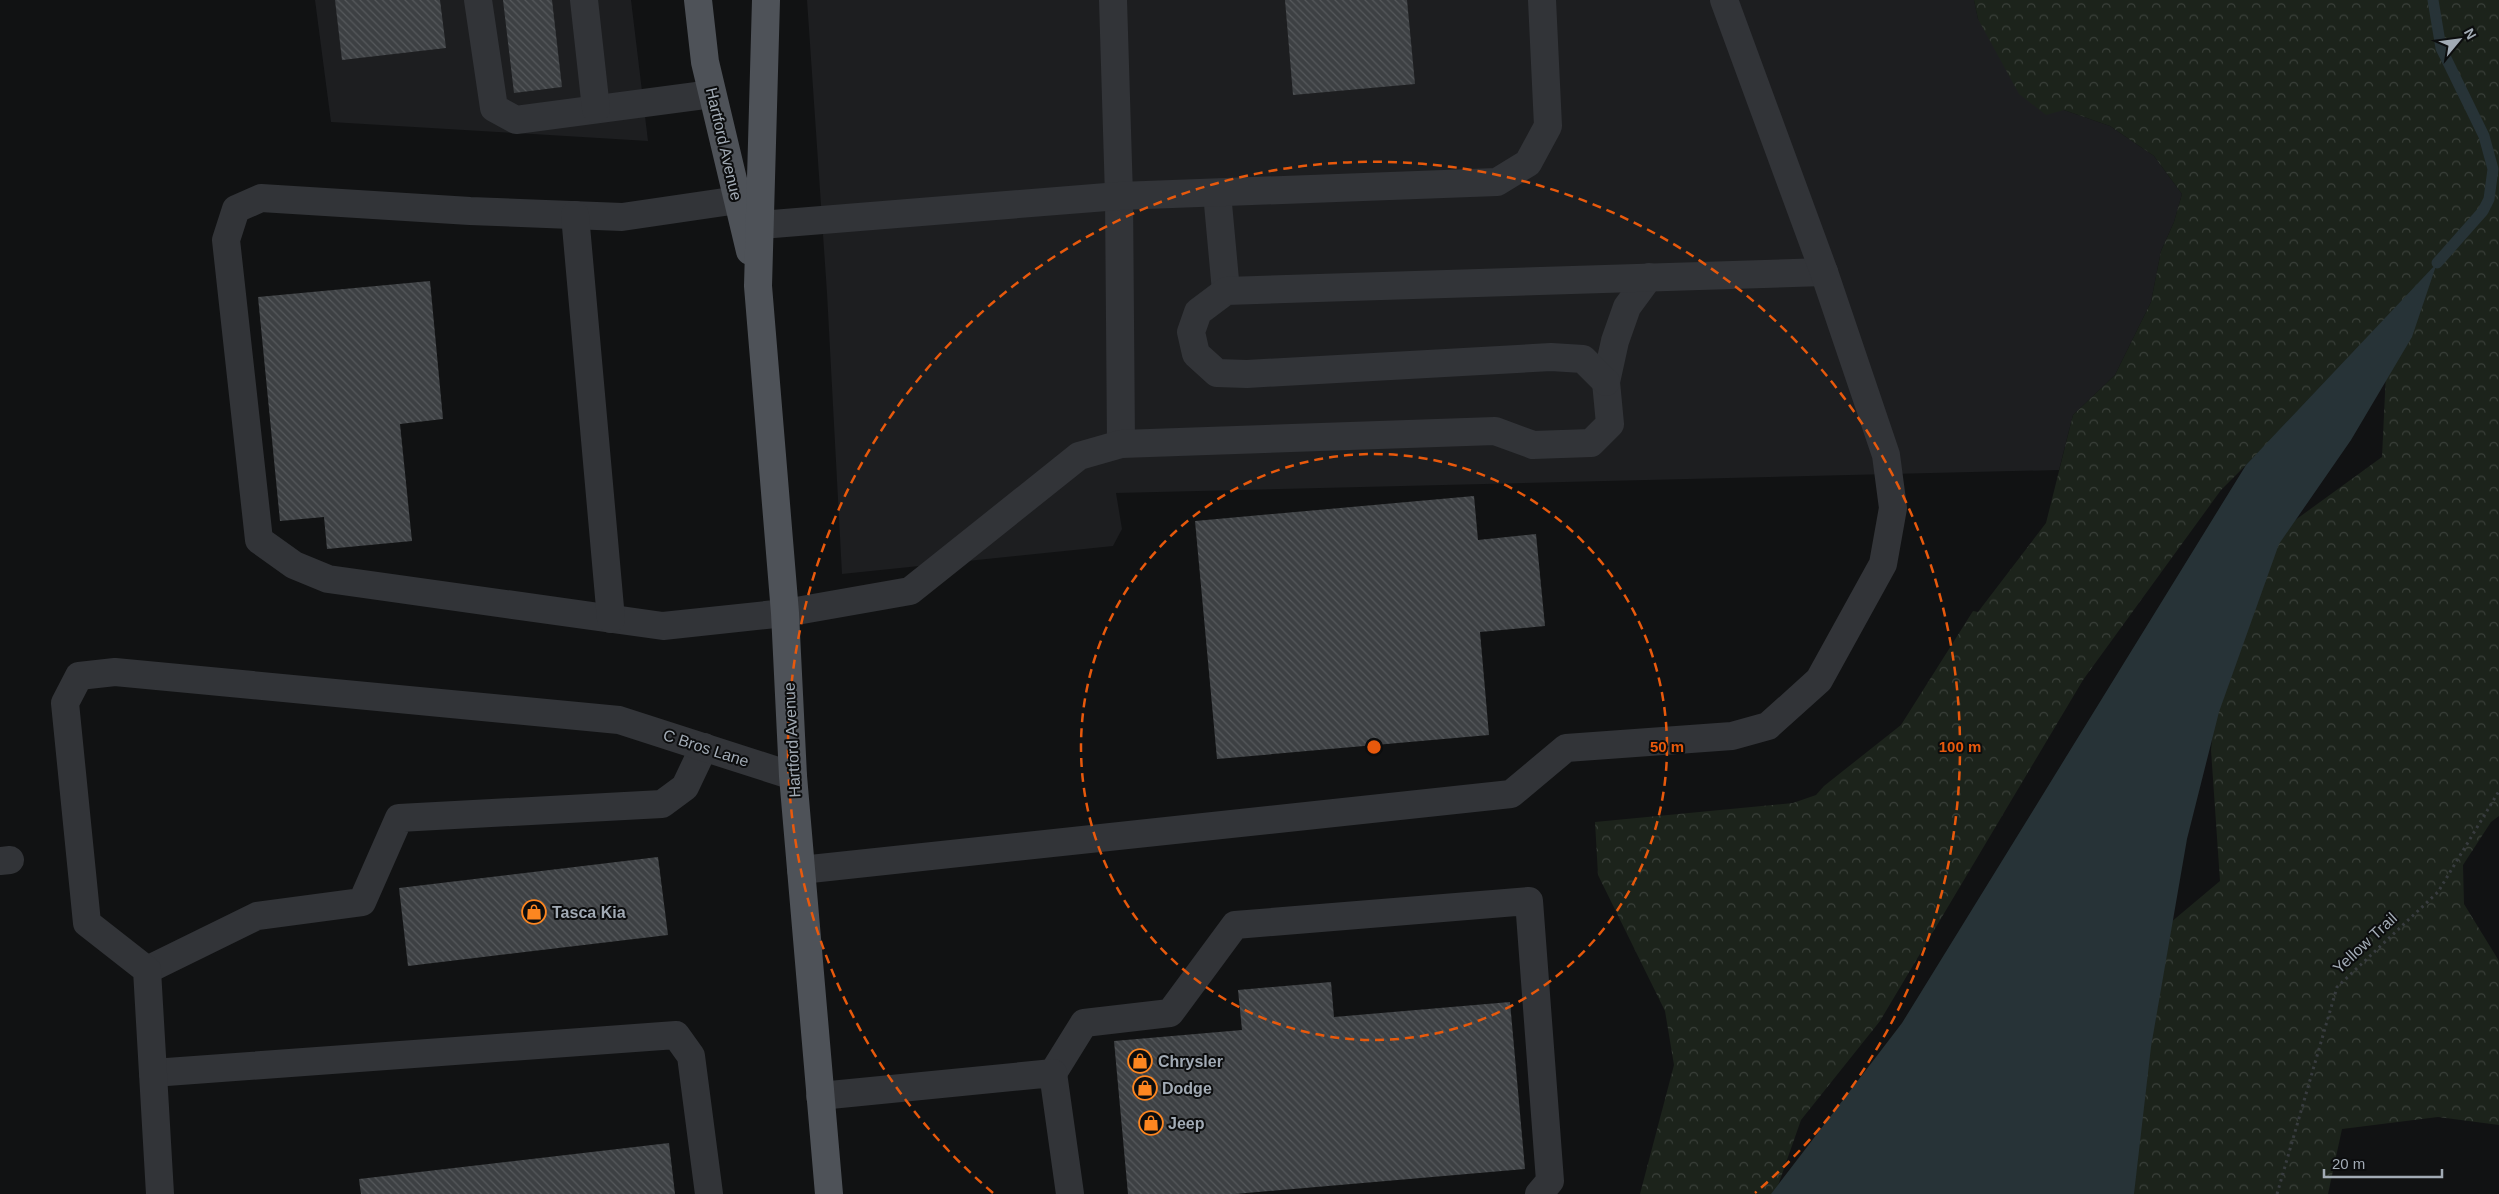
<svg xmlns="http://www.w3.org/2000/svg" width="2499" height="1194" font-family="Arial,sans-serif">
<defs>
<pattern id="forest-crowns" width="20" height="18" patternUnits="userSpaceOnUse" patternTransform="scale(1.25)"><rect width="20" height="18" fill="#1c231b"/><path d="M2 6a3 3 0 1 1 6 0M12 15a3 3 0 1 1 6 0" fill="none" stroke="#3a403a"/></pattern>
<pattern id="building-back-hatch" width="6" height="6" patternUnits="userSpaceOnUse" patternTransform="scale(1.25)"><rect width="6" height="6" fill="#3d4043"/><path d="M-1 5l2 2M0 0l6 6M5-1l2 2" fill="none" stroke="#56595c"/></pattern>
</defs>
<rect width="100%" height="100%" fill="#111213"/>
<g fill="#1d1e20">
<path d="M315 0H631L648 141 331 122Z"/>
<path d="M807 0H1974L1978 19 2064 110 2110 126 2154 156 2182 194 2174 222 2161 251 2151 302 2115 375 2073 415 2059 470 1116 493 1122 529 1113 546 842 574 827 293Z"/>
</g>
<path fill="url(#forest-crowns)" d="M1974 0H2499V816L2491 822 2463 865 2464 904 2499 961V1125L2438 1117 2342 1129 2328 1194H2125L2164 928 2220 881 2211 750 2223 628 2265 542 2382 457 2387 351 2293 418 2221 490 2083 680 1880 1021 1801 1120 1775 1194H1640L1674 1065 1665 1011 1598 875 1595 822 1793 803 1816 795 1824 786 1901 725 1973 611 1978 612 2046 523 2073 415 2115 375 2151 302 2161 251 2174 222 2182 194 2154 156 2110 126 2064 110 2046 115 2019 94 1978 19Z"/>
<path fill="#273337" d="M2437 263 2412 337 2351 440 2279 544 2219 712 2187 839 2151 1047 2134 1194H1771L1902 1023 2246 465Z"/>
<g fill="none" stroke-linecap="round" stroke-linejoin="round">
<path stroke="#273337" stroke-width="11" d="M2433 0 2441 48 2484 136 2493 169 2489 199 2483 211 2437 263"/>
</g>
<g fill="url(#building-back-hatch)">
<path d="M335 0H440L446 48 342 60Z"/>
<path d="M503 0H552L562 87 514 93Z"/>
<path d="M1285 0H1407L1415 84 1293 95Z"/>
<path d="M430 281 443 419 400 424 412 541 327 549 324 517 280 521 258 297Z"/>
<path d="M1474 496 1478 540 1536 534 1545 626 1480 632 1489 735 1217 759 1195 521Z"/>
<path d="M658 857 668 935 408 966 399 888Z"/>
<path d="M1331 982 1334 1017 1510 1002 1525 1169 1235 1194H1128L1114 1041 1242 1030 1238 990Z"/>
<path d="M669 1143 675 1194H361L359 1179Z"/>
</g>
<g fill="none" stroke-linecap="round" stroke-linejoin="round">
<path stroke="#383c3f" stroke-width="3" stroke-dasharray="2.5 4" stroke-linecap="butt" d="M2277 1194 2337 987 2438 892 2499 791"/>
<g stroke="#323438" stroke-width="28">
<path d="M478 0 494 108 516 120 712 94"/>
<path d="M584 0 596 109"/>
<path d="M1113 0 1119 196 1121 444"/>
<path d="M1217 193 1226 291"/>
<path d="M738 200 622 217 470 211 261 198 236 209 226 240 259 540 294 565 328 579 663 626 785 613 910 591 1079 456 1121 444 1495 431 1533 445 1591 443 1610 424 1606 382 1615 341 1627 307 1649 277"/>
<path d="M575 215 611 619"/>
<path d="M760 225 1119 196 1497 182 1528 163 1548 126 1542 0"/>
<path d="M1606 382 1583 359 1551 357 1247 374 1217 373 1196 354 1191 332 1198 312 1226 291 1824 272"/>
<path d="M0 861 10 860"/>
<path d="M801 870 1511 794 1566 748 1732 736 1768 726 1819 680 1883 564 1893 508 1886 455 1824 272 1724 0"/>
<path d="M147 970 257 916 362 902 399 818 662 804 685 787 704 747"/>
<path d="M153 1073 676 1035 691 1056 709 1194"/>
<path d="M1053 1073 1084 1023 1170 1013 1235 925 1529 901 1550 1181 1539 1194"/>
<path d="M820 1096 1053 1073 1070 1194"/>
<path d="M160 1194 147 970 87 923 65 703 79 676 115 672 619 720 793 776"/>
</g>
<g stroke="#4e5258" stroke-width="28">
<path d="M698 0 705 62 750 251"/>
<path d="M766 0 758 286 785 613 793 776 829 1194"/>
</g>
</g>
<g fill="none" stroke="#e8590c" stroke-width="2.5" stroke-dasharray="9 6">
<circle cx="1374" cy="747" r="293"/>
<path d="M993 1193A586 586 0 1 1 1755 1193"/>
</g>
<defs>
<g id="shop-ring" transform="scale(1.25)"><circle r="9.5" fill="#0c0d0e" stroke="#fd8620" stroke-width="1.5"/><path d="M-5-2.5h2.3a2.7 3.5 0 0 1 5.4 0H5L5.5 6h-11ZM-1.5-2.5h3a1.5 2.3 0 0 0-3 0Z" fill="#fd8620"/></g>
</defs>
<g fill-rule="evenodd">
<use href="#shop-ring" x="534" y="912"/>
<use href="#shop-ring" x="1140" y="1061"/>
<use href="#shop-ring" x="1145" y="1088"/>
<use href="#shop-ring" x="1151" y="1123"/>
</g>
<g text-anchor="middle" dominant-baseline="central" stroke-width="4" stroke-linejoin="round" paint-order="stroke">
<g font-size="16" fill="#a2abb5" stroke="#0c0d0e">
<text transform="translate(724 144) rotate(77)">Hartford Avenue</text>
<text transform="translate(792 740) rotate(-93)">Hartford Avenue</text>
<text transform="translate(706 748) rotate(18)">C Bros Lane</text>
<text transform="translate(2365 943) rotate(-43)">Yellow Trail</text>
</g>
<g font-size="16" font-weight="bold" fill="#a2abb5" stroke="#0c0d0e" text-anchor="start">
<text x="552" y="912">Tasca Kia</text>
<text x="1158" y="1061">Chrysler</text>
<text x="1162" y="1088">Dodge</text>
<text x="1168" y="1123">Jeep</text>
</g>
</g>
<circle cx="1374" cy="747" r="8" fill="#e8590c" stroke="#0c0d0e" stroke-width="2.5"/>
<g font-size="15" text-anchor="middle" font-weight="bold" fill="#e8590c" stroke="#0c0d0e" stroke-width="4" stroke-linejoin="round" paint-order="stroke">
<text x="1667" y="752">50 m</text>
<text x="1960" y="752">100 m</text>
</g>
<g transform="translate(2459 40) rotate(61)" stroke="#0c0d0e" stroke-width="4" paint-order="stroke">
<path d="M0-4L9 19L0 12L-9 19Z" fill="#a2abb5"/>
<text y="-8" font-size="14" font-weight="bold" text-anchor="middle" fill="#a2abb5">N</text>
</g>
<path d="M2324 1169v8h118v-8" fill="none" stroke="#a2abb5" stroke-width="2.5"/>
<text x="2332" y="1169" font-size="15" fill="#a2abb5" stroke="#0c0d0e" stroke-width="4" paint-order="stroke">20 m</text>
</svg>
